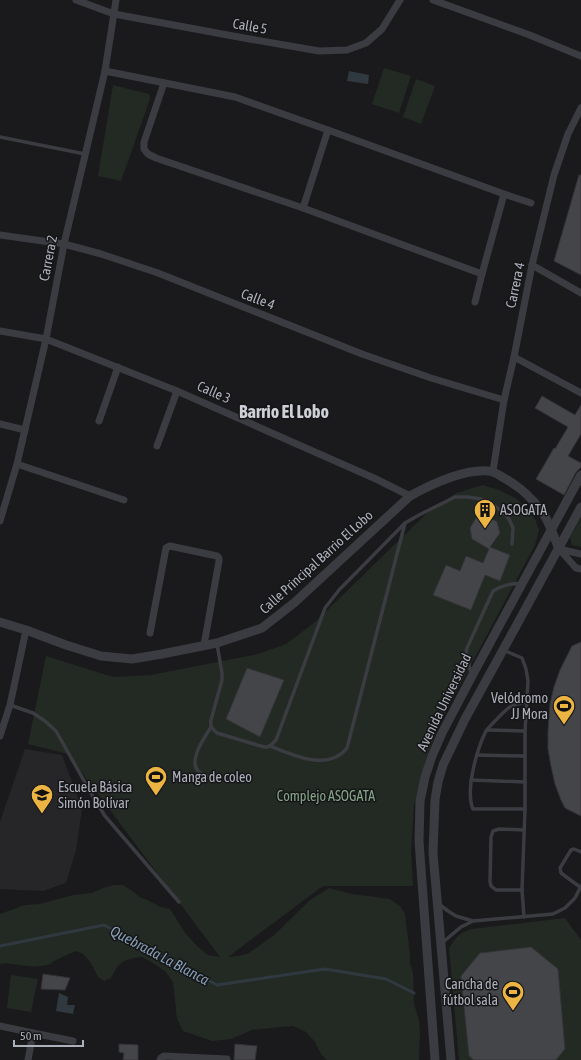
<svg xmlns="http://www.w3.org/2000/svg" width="581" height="1060" font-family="'Asap Condensed',sans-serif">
<rect width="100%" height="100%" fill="#1a1a1c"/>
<path fill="#262629" d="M25 749 62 755 82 809 76 850 66 883 43 891 0 889V822Z"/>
<g fill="#222a23" fill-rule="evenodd">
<path d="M384 68 411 76 399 113 372 104Z"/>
<path d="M416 79 435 86 421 124 403 117Z"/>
<path d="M113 85 149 94 150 99 121 181 98 176Z"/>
<path d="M483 485 499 490 517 499 530 513 535 519 539 530 535 545 444 715 427 755 414 805 411 853 413 886H323L228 957 239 956 249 953 273 936 310 900 329 888 352 894 390 899 400 906 405 914 410 954V964L413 973 414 1004 419 1020 420 1032 419 1060H327L321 1054 315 1042 306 1032 293 1026 252 1030 231 1039 212 1041 183 1031 177 1019 173 982 165 971 153 963 142 957 133 958 124 961 117 967 111 978 104 981 98 977 91 963 83 954 75 951 52 962 51 964C40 967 30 967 19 965 11 964 8 962 0 964V914L25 905 40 904 73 895 92 893 103 888 114 885H123L131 890 140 897 147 900 161 907 170 909 186 934 198 947 208 955 220 957 68 754 28 744 46 656 113 677 151 675 258 654 286 644 314 623 426 514 456 493ZM488 516 497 522 500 533 493 543 482 545 473 539 470 528 476 518ZM490 547 510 556 500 581 485 575 471 610 433 595 446 565 460 571 466 556 483 563ZM248 668 283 680 226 719Z"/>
<path d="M581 518V547L572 545 570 537Z"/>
<path d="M565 918 581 940V1060H459L449 948C457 936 459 933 472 929Z"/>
<path d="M11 975 38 979 31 1012 7 1008Z"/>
</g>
<g fill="#303940">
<path d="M349 71 369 75 368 84 347 81Z"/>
<path d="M59 993 68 997 67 1005H75L73 1014 56 1011Z"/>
</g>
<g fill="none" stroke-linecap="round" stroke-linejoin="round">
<path stroke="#303940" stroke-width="3" d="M0 946 104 925 217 985 325 969 386 979 414 993"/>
</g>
<g fill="#444549" stroke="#343438">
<path d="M579 175H581V275L554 261Z"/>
<path d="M542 396 575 415 581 405V434L568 456 581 463V467L576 472 564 495 536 479 554 448 555 449 568 427 535 408Z"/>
<path d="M488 516 497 522 500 533 490 547 510 555 500 581 485 575 471 610 433 595 446 565 460 571 466 556 483 563 489 549 472 539 470 528 476 518Z"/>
<path d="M581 642V816L565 808 561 800 555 784 551 766 548 749V731L550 704 554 687 560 670 572 646Z"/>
<path d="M247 668 284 680 260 737 226 719Z"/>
<path d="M531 947 558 969 565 1049 556 1060H474L469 1056 461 976 480 953Z"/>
<path d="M43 974 70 978 65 990 41 989Z"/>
<path d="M119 1044 138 1045V1060H123L124 1053 119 1052Z"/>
<path d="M235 1044 257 1046 255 1060H234Z"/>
</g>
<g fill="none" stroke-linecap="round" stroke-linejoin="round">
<g stroke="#3b3c41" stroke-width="3.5">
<path d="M0 137 85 154"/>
<path d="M217 644 222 673V680L211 720C210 726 212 729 217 733L264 747H267L270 746C294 755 328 772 347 748L405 523"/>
<path d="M503 650 522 658 526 669 528 681 525 731V809L522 890 524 917"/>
<path d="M471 673 466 653 467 648 493 591C502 585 511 584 521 583"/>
<path d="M10 705 33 713 45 721 56 731 92 795 105 816 179 902"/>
<path d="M487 730 525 731"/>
<path d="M270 746 276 740 325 608 339 590 405 523 419 515 455 497H468L481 499 493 505 503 512 509 519 513 528 512 544"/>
<path d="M477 755 525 756"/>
<path d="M210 777C206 776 201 774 198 771 188 760 205 737 211 727"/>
<path d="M471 780 525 782"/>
<path d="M525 809H473C465 790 477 749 486 731 488 728 506 709 510 707 514 704 522 703 527 702"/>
<path d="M580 887 561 873 560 868 571 850 574 849 581 852"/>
<path d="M522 890H496L491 886 490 881 491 837 493 831 499 829 524 830"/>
<path d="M439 904 448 911 456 916 473 921 553 914 565 908 575 898 581 886"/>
<path d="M443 942 461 927 473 921"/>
</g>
<g stroke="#3b3c41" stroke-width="7">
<path d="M76 0 114 14 244 38 319 51 347 50 366 43 382 29 400 0"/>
<path d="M433 0 527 34 581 56"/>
<path d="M105 71 235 97 328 130 504 194 531 203"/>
<path d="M164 83 144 142V149L148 154 156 158 303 208 482 274"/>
<path d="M303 208 328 130"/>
<path d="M0 235 64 244 101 254 158 273 362 354 431 378 504 400"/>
<path d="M532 265 581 293"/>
<path d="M475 302 482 274 504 194"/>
<path d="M0 331 46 339 177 391 376 479 410 496"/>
<path d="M514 357 581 393"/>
<path d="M99 421 118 367"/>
<path d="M0 424 25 430"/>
<path d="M157 446 177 391"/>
<path d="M17 464 124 500"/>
<path d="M493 471 504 400 514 357 532 265 554 175 568 134 581 108"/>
<path d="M0 521 17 464 46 339 64 244 105 71 116 0"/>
<path d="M559 549 576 568 581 569"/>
<path d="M559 549 581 554"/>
<path d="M150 633 166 548 170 546 217 556 219 558V561L204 645"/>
<path d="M0 736 10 705 26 630"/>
<path d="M0 1026 33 1033"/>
<path d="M28 1060 33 1033 73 1041"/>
<path d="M160 1060 161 1058 164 1056 227 1059V1060"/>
</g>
<g stroke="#3b3c41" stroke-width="9">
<path d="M0 622 26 630 66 645 101 656 132 659 162 654 217 643 262 628 294 603 410 496C432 484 463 469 488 471 494 471 499 475 504 478 518 486 525 492 535 503 537 506 541 509 543 513 550 524 554 537 559 549"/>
<path d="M435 1060 419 841 420 801 425 777 432 756 442 733 472 676 581 475"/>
<path d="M451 1060 433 853 435 800 438 782 443 765 465 719 503 650 581 507"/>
</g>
</g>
<defs>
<g id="building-pin" transform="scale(1.15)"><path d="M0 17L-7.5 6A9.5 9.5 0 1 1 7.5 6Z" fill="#ecb543" stroke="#151517"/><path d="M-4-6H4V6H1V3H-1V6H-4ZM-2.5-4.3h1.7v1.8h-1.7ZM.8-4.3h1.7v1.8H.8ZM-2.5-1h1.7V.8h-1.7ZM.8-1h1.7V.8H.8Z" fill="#111"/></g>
<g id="stadium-pin" transform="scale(1.15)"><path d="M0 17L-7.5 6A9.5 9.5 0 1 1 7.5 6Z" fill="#ecb543" stroke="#151517"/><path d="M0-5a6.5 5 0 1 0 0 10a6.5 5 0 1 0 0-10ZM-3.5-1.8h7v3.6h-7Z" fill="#111"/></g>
<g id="school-pin" transform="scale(1.15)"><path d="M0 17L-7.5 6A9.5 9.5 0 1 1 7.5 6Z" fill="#ecb543" stroke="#151517"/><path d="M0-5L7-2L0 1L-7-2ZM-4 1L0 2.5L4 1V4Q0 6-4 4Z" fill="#111"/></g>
</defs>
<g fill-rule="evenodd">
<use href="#building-pin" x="485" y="510"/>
<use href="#stadium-pin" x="564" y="706"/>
<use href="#stadium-pin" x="156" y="777"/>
<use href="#school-pin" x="42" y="795"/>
<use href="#stadium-pin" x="513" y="992"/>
</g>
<g text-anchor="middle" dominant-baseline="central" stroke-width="3" stroke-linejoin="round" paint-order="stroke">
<g font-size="14" fill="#adb1bb" stroke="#151517">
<text transform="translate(250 26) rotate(10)">Calle 5</text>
<text transform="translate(48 258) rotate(-79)">Carrera 2</text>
<text transform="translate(515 285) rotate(-78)">Carrera 4</text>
<text transform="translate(258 299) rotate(21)">Calle 4</text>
<text transform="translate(214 392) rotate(24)">Calle 3</text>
<text transform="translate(316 562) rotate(-42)">Calle Principal Barrio El Lobo</text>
<text transform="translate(444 702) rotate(-64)">Avenida Universidad</text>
</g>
<g font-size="14" fill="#adb1bb" stroke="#151517" text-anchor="start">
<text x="500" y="510">ASOGATA</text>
<text x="548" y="698" text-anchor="end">Velódromo<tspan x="548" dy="16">JJ Mora</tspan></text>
<text x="172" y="777">Manga de coleo</text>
<text x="58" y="787">Escuela Básica<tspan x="58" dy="16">Simón Bolívar</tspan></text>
<text x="498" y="984" text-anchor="end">Cancha de<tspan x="498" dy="16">fútbol sala</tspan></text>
</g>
<g font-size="14" fill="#85a588" stroke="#151517">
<text x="326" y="796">Complejo ASOGATA</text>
</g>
<g font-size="15" font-style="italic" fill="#869eb4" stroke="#151517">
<text transform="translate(160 955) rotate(28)">Quebrada La Blanca</text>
</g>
<g font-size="18" font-weight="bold" fill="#ced0d7" stroke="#151517">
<text x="284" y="411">Barrio El Lobo</text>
</g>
</g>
<path d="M14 1040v6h69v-6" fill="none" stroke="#adb1bb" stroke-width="2"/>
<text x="20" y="1040" font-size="12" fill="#adb1bb" stroke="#151517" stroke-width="3" paint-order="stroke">50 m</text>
</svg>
